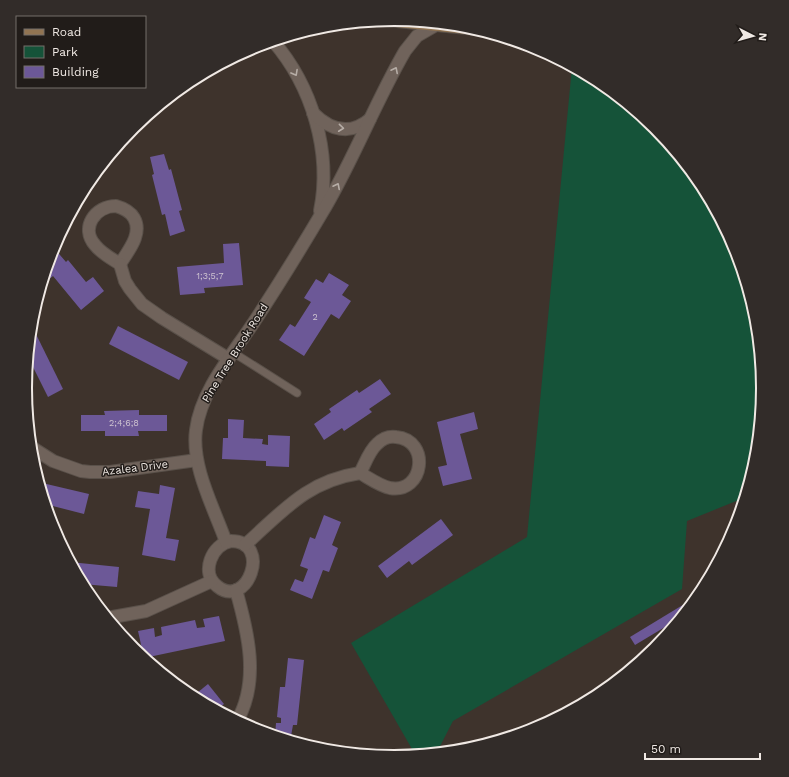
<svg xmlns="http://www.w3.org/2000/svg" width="789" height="777" font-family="'Work Sans',sans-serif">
<rect width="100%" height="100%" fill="#3e332c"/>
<path fill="#155339" d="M572 67 600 81 656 127 702 183 736 247 757 317 764 389 757 461 746 497 687 521 682 589 453 721 436 754 416 756 351 643 527 537Z"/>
<g fill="#6c5897">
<path d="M164 154 169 170 171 169 182 210 179 211 185 231 170 236 165 214 162 215 152 175 154 174 150 157Z"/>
<path d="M239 243 243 285 204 288 205 293 180 295 177 267 224 263 223 244Z"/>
<path d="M54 248 66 262 68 260 86 282 93 277 104 291 81 310 53 276 42 285 52 249Z"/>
<path d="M329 273 349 285 342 295 351 301 339 319 331 314 304 356 279 340 290 324 295 327 311 302 304 298 316 279 323 283Z"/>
<path d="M31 324 63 389 48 397 28 357Z"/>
<path d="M118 326 188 362 179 380 109 344Z"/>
<path d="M380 379 391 394 369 409 372 412 344 431 342 428 324 440 314 424 331 412 329 409 357 390 359 393Z"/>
<path d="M139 410V415H167V431H138L139 436H105V431H81V415H105L104 411Z"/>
<path d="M474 412 478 429 460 434 472 479 443 486 438 467 447 465 437 422Z"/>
<path d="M228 419 244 420 243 438 263 439 262 444 268 445V435L290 436 289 467 266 466V461L222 459 223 438H228Z"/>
<path d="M38 482 89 494 84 514 45 504Z"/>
<path d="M160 485 175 488 166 538 179 540 175 561 142 555 150 509 135 507 138 491 159 494Z"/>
<path d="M324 515 341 522 332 545 338 548 329 572 323 570 312 599 290 590 295 579 303 582 308 569 300 566 310 537 315 539Z"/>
<path d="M441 519 453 535 412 565 409 561 387 578 378 566Z"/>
<path d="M70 562 119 567 117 587 82 584Z"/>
<path d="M686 603 690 608 685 615 635 645 630 637Z"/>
<path d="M219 616 225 641 144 658 138 631 154 628 155 637 162 635 161 627 195 620 197 628 205 627 203 619Z"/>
<path d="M288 658 304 660 297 725H293L291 736 275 735 276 723H281V718L277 717 280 687H285Z"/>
<path d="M208 684 224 704 216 710 192 697Z"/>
</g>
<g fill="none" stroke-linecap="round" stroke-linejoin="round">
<g stroke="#5a514a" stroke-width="9">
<path id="lane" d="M234 353 297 393"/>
</g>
<g stroke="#5a514a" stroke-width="14">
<g id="street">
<path d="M273 41C312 86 332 152 320 211"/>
<path d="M313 113C330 130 350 136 370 119"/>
<path d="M116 206C123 208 130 211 134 218 143 234 128 251 120 264 112 259 101 253 95 245 80 228 95 206 116 206Z"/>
<path d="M120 264 125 281 130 289 142 304 162 318 229 359"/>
<path d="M31 447 53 461 81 471 90 472H110L197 460"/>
<path d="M231 541C273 541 247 611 217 586 200 573 212 544 231 541Z"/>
<path d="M226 542C214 508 191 466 196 430 201 390 233 354 254 322 279 284 303 245 326 206 355 156 376 101 405 51L417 36 436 25"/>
<path d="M245 545C283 511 307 481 360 473 369 478 380 486 390 488 424 494 431 440 396 437 389 436 382 439 377 444 369 451 365 464 360 473"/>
<path d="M236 590C248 632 260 681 237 721"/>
<path d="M107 618 146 611 212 581"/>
</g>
</g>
<g stroke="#5a514a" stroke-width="14">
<path id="secondary" d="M387 20 477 29"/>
</g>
<use href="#lane" stroke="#70635b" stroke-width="7"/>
<use href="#street" stroke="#70635b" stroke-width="12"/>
<use href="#secondary" stroke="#917452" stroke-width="12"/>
</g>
<defs><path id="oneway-chevron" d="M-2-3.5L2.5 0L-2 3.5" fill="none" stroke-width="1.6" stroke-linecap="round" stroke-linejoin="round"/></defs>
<g stroke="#b6ada6">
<use href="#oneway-chevron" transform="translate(395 70) rotate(-63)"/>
<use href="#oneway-chevron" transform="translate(295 73) rotate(61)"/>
<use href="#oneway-chevron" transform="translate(341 128) rotate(6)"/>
<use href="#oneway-chevron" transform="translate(337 186) rotate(-63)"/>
</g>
<g text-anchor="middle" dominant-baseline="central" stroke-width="3" stroke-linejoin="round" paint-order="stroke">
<g font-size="9" fill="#cfc5d1">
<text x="210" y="276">1;3;5;7</text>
<text x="315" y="317">2</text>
<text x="124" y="423">2;4;6;8</text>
</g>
<g font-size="11" fill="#f0e9e4" stroke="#211c19">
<text transform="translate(235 353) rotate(-58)">Pine Tree Brook Road</text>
<text transform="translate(135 468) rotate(-7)">Azalea Drive</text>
</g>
</g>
<path d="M0 0H789V777H0ZM32 388a362 362 0 1 1 724 0a362 362 0 1 1-724 0Z" fill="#322c29" fill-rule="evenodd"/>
<path fill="none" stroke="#f0e9e4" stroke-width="2" d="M32 388a362 362 0 1 1 724 0a362 362 0 1 1-724 0Z"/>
<rect x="16" y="16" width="130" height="72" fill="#211c19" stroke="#746e6a"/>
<rect x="24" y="29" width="20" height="6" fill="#917452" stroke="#746e6a"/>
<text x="52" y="36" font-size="12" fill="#f0e9e4">Road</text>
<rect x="24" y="46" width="20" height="12" fill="#155339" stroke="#746e6a"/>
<text x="52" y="56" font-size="12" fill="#f0e9e4">Park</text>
<rect x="24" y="66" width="20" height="12" fill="#6c5897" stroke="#746e6a"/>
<text x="52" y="76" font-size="12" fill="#f0e9e4">Building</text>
<g transform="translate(753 36) rotate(96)" stroke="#211c19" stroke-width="3" paint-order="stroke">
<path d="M0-3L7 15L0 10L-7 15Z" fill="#f0e9e4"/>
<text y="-6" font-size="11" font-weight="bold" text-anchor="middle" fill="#f0e9e4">N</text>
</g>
<path d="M645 753v6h115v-6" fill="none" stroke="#f0e9e4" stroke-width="2"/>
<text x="651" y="753" font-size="12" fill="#f0e9e4" stroke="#211c19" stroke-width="3" paint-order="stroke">50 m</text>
</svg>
